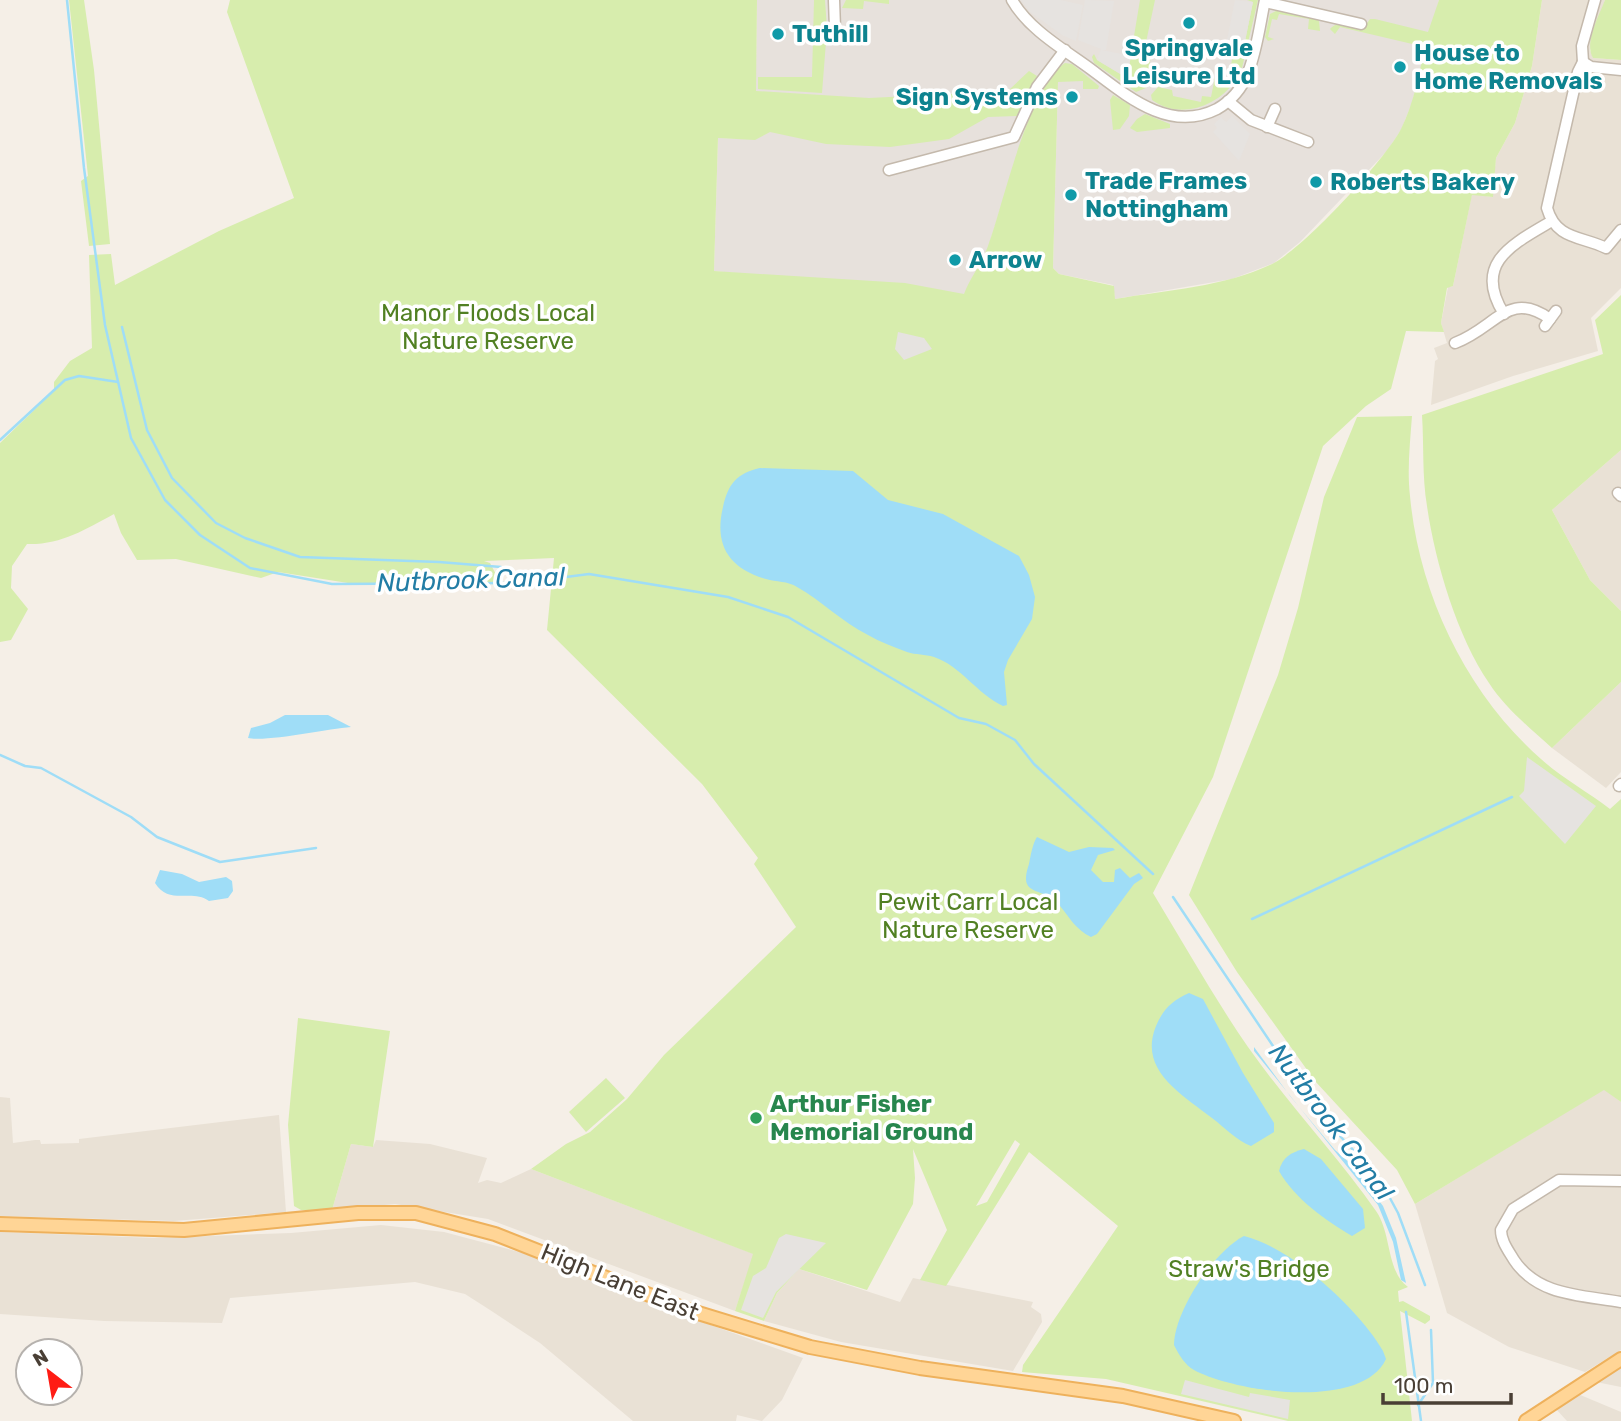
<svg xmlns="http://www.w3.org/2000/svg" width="1621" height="1421" font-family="Rubik,sans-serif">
<rect width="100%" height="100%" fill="#f5efe7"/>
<g fill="#e9e1d5">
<path d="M1542 0H1605L1590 50 1593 58 1621 60V288L1591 318 1598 351 1513 376 1431 405 1435 361 1438 359 1434 348 1447 343 1441 323 1448 287 1453 286 1472 194 1492 197 1496 158 1515 123 1532 66Z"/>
<path d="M1621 450V611L1590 580 1552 510Z"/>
<path d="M1621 682V772L1606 788 1552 748Z"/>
<path d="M1604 1089 1621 1102V1350L1585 1372 1509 1347 1447 1313 1415 1204Z"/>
<path d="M0 1097 10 1098 13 1143 35 1140H40L41 1144 79 1143V1139L279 1115 286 1212 174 1221 0 1216Z"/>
<path d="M376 1140 430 1144 487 1158 478 1183 487 1180 501 1183 531 1169 754 1254 735 1311 488 1219 395 1204 332 1210 351 1144 373 1147Z"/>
<path d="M381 1225 444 1232 538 1257 621 1293 803 1358 782 1400 762 1421 737 1415 736 1421H633L540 1343 490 1310 465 1294 415 1282 230 1298 222 1323 104 1321 0 1314V1232L155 1238 291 1233Z"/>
<path d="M799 1269 900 1302 913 1278 1033 1302 1031 1307 1041 1314 1042 1322 1013 1371 841 1342 764 1321 777 1293Z"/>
<path d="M1621 1367V1387L1596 1382Z"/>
<path d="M1578 1394 1621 1412V1421H1567L1556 1409Z"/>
</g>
<path fill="#e7e1dc" d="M757 0H1439L1412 103 1401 130 1387 151 1300 242 1274 263 1232 279 1115 299 1113 285 1059 274 1053 268 1058 81 1026 127 988 248 964 295 714 271 718 138 755 139Z"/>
<g fill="#d7edad" fill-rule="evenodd">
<path d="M69 0H84L94 70 110 244 89 246 81 181 88 176Z"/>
<path d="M230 0H757L756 91 869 98 950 94 1010 89 1029 71 1037 76 1017 116 988 117 949 139 890 147 826 144 770 132 755 140 718 138 714 271 905 283 964 294C970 278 982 263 988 246 1003 206 1029 84 1065 63L1072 64 1099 86 1098 89H1083V81L1058 82 1053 268 1059 274 1114 286 1115 299C1167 290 1224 287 1272 264 1303 249 1385 160 1401 129 1414 103 1419 74 1425 47L1340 27 1335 34 1330 29C1339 19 1353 25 1365 26L1370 19H1375L1428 32 1439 0H1542L1532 66 1515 123 1496 158 1493 197 1472 195 1453 286 1447 288 1441 323 1444 332 1406 331 1391 389 1366 406 1323 446 1213 777 1153 893C1184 944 1214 998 1248 1047 1288 1104 1336 1154 1376 1211 1392 1234 1386 1271 1408 1287L1398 1291 1399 1302 1403 1301 1430 1316V1320L1425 1324 1400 1311 1412 1421H1288L1106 1379 1022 1372 1023 1365 1118 1226 1029 1152 946 1286 920 1280 947 1230 913 1149 915 1178 913 1204 867 1290 799 1269 777 1293 764 1321 735 1311 753 1254 531 1169 566 1144 590 1132 627 1099 664 1055 796 927 754 864 758 858 702 784 547 630 554 558 484 561 490 563 500 582 400 586 348 583 278 572 261 578 176 559 137 560 121 533 114 514C84 530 61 545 27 544L12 566 11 588 28 609 11 640 0 642V443L54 391V382L70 361 92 348 89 255 111 254 115 285 219 231 294 198 227 12ZM1015 1140 1020 1144 987 1202 976 1206Z"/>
<path d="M814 0H825L827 29 822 93 758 89V77H812Z"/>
<path d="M846 0H889V4L864 1 863 9 842 8Z"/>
<path d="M1140 0H1155L1145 47 1152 49 1146 88 1136 92 1094 63 1092 57 1094 54 1097 60 1127 78Z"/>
<path d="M1247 0H1258L1242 68 1231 65 1234 49 1243 51 1253 2Z"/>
<path d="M1605 0H1621V60L1593 58C1584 42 1599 16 1605 0Z"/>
<path d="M1278 10 1314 18 1319 21 1320 31 1308 29 1309 19 1279 14 1277 20 1272 19 1268 37 1274 39 1268 41 1265 37 1270 14Z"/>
<path d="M1215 77 1235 81C1217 107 1179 120 1152 100L1151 95 1158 87 1172 90 1173 96 1201 102 1202 96 1211 97Z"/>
<path d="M1113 95 1130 105 1129 116 1120 129 1113 130 1110 100Z"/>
<path d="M1145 114 1170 124V128L1137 132 1130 128 1137 119Z"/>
<path d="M1621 295V450L1552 510 1590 580 1621 611V682L1552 748C1530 728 1505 708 1489 683 1457 636 1435 562 1427 506 1422 476 1424 445 1422 415L1603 354 1595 320Z"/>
<path d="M1412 416C1410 443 1407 470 1410 496 1419 595 1467 694 1541 759 1562 778 1588 792 1610 809L1621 799V1102L1604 1090 1415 1204 1397 1170 1315 1081 1237 972 1189 895 1278 675 1298 608 1324 497 1357 417Z"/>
<path d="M298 1018 390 1031 373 1147 351 1144 332 1210H301L294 1206 288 1125Z"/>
<path d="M606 1078 625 1098 586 1132 569 1112Z"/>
</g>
<g fill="#e6e3e0">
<path d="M1021 0H1060L1083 5 1076 41 1062 35 1030 12Z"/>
<path d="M1085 0 1114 1 1106 50H1102L1131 56 1127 78 1097 60 1101 49 1078 40Z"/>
<path d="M1235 0 1253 2 1243 51 1234 49 1235 42 1227 40Z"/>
<path d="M1232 116 1250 134 1239 161 1213 132 1217 128 1214 124 1221 117 1226 122Z"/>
<path d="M898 332 924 338 932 349 904 360 895 349Z"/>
<path d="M1527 757 1596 806 1565 844 1519 796 1524 791Z"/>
<path d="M786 1234 826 1243 776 1292 763 1318 741 1310 753 1276 766 1268 779 1238Z"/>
<path d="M1185 1380 1249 1397 1250 1393 1290 1400 1288 1419 1181 1394Z"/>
</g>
<g fill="#9fddf7">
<path d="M760 468 853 471 888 500 943 514 1019 556 1029 575 1035 597 1032 619 1008 660 1004 672 1007 705 1003 706C977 694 961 666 934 657 925 654 916 655 907 652 894 647 880 642 868 635 842 622 822 601 797 587 788 581 776 582 766 579 728 568 714 544 723 507 728 484 737 473 760 468Z"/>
<path d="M285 715H328L351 727C326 729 268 742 248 738L251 728 270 723Z"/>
<path d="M1037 837 1069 852 1089 847 1113 848 1115 850 1098 855 1091 870 1103 882H1114L1115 870 1120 868 1130 878 1139 873 1143 878 1134 884 1097 934 1091 937C1075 929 1071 919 1060 906 1044 885 1017 899 1029 864 1031 855 1032 845 1037 837Z"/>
<path d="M160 870 182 874 199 882 226 877 232 881 233 891 228 898 209 901C192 888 169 906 155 883Z"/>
<path d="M1189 993 1203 999 1243 1073 1274 1123V1132L1251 1146C1237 1141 1224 1127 1212 1118 1181 1094 1138 1070 1156 1026 1163 1009 1173 1000 1189 993Z"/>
<path d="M1254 1047 1290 1096 1335 1150 1352 1165 1383 1206 1396 1238 1406 1283 1401 1280 1393 1242 1378 1205 1254 1051Z"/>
<path d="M1304 1149 1321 1159 1363 1209 1365 1228 1352 1236C1325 1220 1295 1199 1279 1171 1282 1158 1291 1152 1304 1149Z"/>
<path d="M1244 1236C1292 1248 1358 1308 1383 1351L1386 1359C1362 1411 1234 1392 1194 1370 1185 1365 1179 1355 1174 1345 1174 1312 1214 1251 1244 1236Z"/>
</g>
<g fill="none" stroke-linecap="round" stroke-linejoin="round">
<g stroke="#9fddf7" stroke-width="2.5">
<path d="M67 0 84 168 105 325 131 438 165 500 200 535 250 568 332 584 520 583 589 574 728 597 788 617 959 718 986 724 1015 740 1034 764 1153 874"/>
<path d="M122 327 147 430 172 478 216 523 245 538 300 557 439 562 501 567"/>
<path d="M0 440 65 380 79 376 118 382"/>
<path d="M0 755 25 766 41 768 131 817 157 837 220 862 316 848"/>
<path d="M1173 897 1318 1113 1378 1176 1398 1213 1425 1285"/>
<path d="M1252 919 1512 797"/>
<path d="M1406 1312 1421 1421"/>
<path d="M1418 1405 1433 1383 1431 1330"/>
</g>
<g stroke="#c4b9ac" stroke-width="13">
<g id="minor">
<path d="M834 0 835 28"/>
<path d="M1012 0C1029 30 1065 50 1092 70 1128 97 1170 133 1217 109 1231 101 1242 88 1248 73 1257 50 1260 24 1265 0"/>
<path d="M1265 2 1361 24"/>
<path d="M1583 62 1578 72 1547 208C1556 240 1582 236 1606 248L1621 230"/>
<path d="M1583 62 1582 46 1595 0"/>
<path d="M1583 62 1591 67 1621 70"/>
<path d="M1228 101 1251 120 1308 142"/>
<path d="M1267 127 1275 109"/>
<path d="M889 170 1014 137 1037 87 1065 50"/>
<path d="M1504 314C1472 263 1513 244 1552 221"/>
<path d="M1545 326 1556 311"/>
<path d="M1455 343C1496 328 1508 289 1550 319"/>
<path d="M1618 493 1621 496"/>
<path d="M1619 786 1621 784"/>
<path d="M1621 1181 1559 1180 1513 1209 1501 1230C1501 1241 1508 1250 1514 1260 1538 1296 1581 1295 1621 1302"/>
</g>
</g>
<g stroke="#eeb15c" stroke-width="16">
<g id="major">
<path d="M0 1224 184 1230 358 1213H416L495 1234 685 1309 810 1347 920 1368 1123 1396 1234 1421"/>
<path d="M1526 1421 1621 1359"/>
</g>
</g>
<use href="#minor" stroke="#fff" stroke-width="10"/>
<use href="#major" stroke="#ffd596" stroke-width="12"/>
</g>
<g fill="#0f9aa8" stroke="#fff" stroke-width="2.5">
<circle cx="1189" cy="23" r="7"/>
<circle cx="778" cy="34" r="7"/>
<circle cx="1400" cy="67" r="7"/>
<circle cx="1072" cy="97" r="7"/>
<circle cx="1316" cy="182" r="7"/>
<circle cx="1071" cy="195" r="7"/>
<circle cx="955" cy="260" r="7"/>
</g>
<circle fill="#2e9e5b" stroke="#fff" stroke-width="2.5" cx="756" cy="1118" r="7"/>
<g text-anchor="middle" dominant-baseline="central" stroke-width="7" stroke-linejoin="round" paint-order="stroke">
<g font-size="24" font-weight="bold" fill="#0d838f" stroke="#fff" text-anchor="start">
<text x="792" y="34">Tuthill</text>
<text x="1189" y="48" text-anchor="middle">Springvale<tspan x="1189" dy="28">Leisure Ltd</tspan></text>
<text x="1414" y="53">House to<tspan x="1414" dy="28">Home Removals</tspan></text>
<text x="1058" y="97" text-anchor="end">Sign Systems</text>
<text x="1085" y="181">Trade Frames<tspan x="1085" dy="28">Nottingham</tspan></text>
<text x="1330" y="182">Roberts Bakery</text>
<text x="969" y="260">Arrow</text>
</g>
<g font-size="24" fill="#518023" stroke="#fff">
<text x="488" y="313">Manor Floods Local<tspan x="488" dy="28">Nature Reserve</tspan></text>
<text x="968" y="902">Pewit Carr Local<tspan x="968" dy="28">Nature Reserve</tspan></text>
<text x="1249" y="1269">Straw's Bridge</text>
</g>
<g font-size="24" font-weight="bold" fill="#27864d" stroke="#fff" text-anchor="start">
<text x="770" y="1104">Arthur Fisher<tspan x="770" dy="28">Memorial Ground</tspan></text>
</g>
<g font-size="24" fill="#493f35" stroke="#fff">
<text transform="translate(620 1282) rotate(22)">High Lane East</text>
</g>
<g font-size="26" font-style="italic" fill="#227da5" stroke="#fff">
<text transform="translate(471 580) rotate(-2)">Nutbrook Canal</text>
<text transform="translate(1331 1122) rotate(53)">Nutbrook Canal</text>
</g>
</g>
<g transform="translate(49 1372) rotate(329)"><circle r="33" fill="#ffffff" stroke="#b6b2ae" stroke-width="2"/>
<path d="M0-5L12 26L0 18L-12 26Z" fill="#ff1c14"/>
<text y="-10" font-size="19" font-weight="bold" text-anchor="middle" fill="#493f35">N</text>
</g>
<path d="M1383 1393v10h128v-10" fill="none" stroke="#493f35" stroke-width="3.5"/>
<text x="1394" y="1393" font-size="21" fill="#493f35" stroke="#ffffff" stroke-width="5" paint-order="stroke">100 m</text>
</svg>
